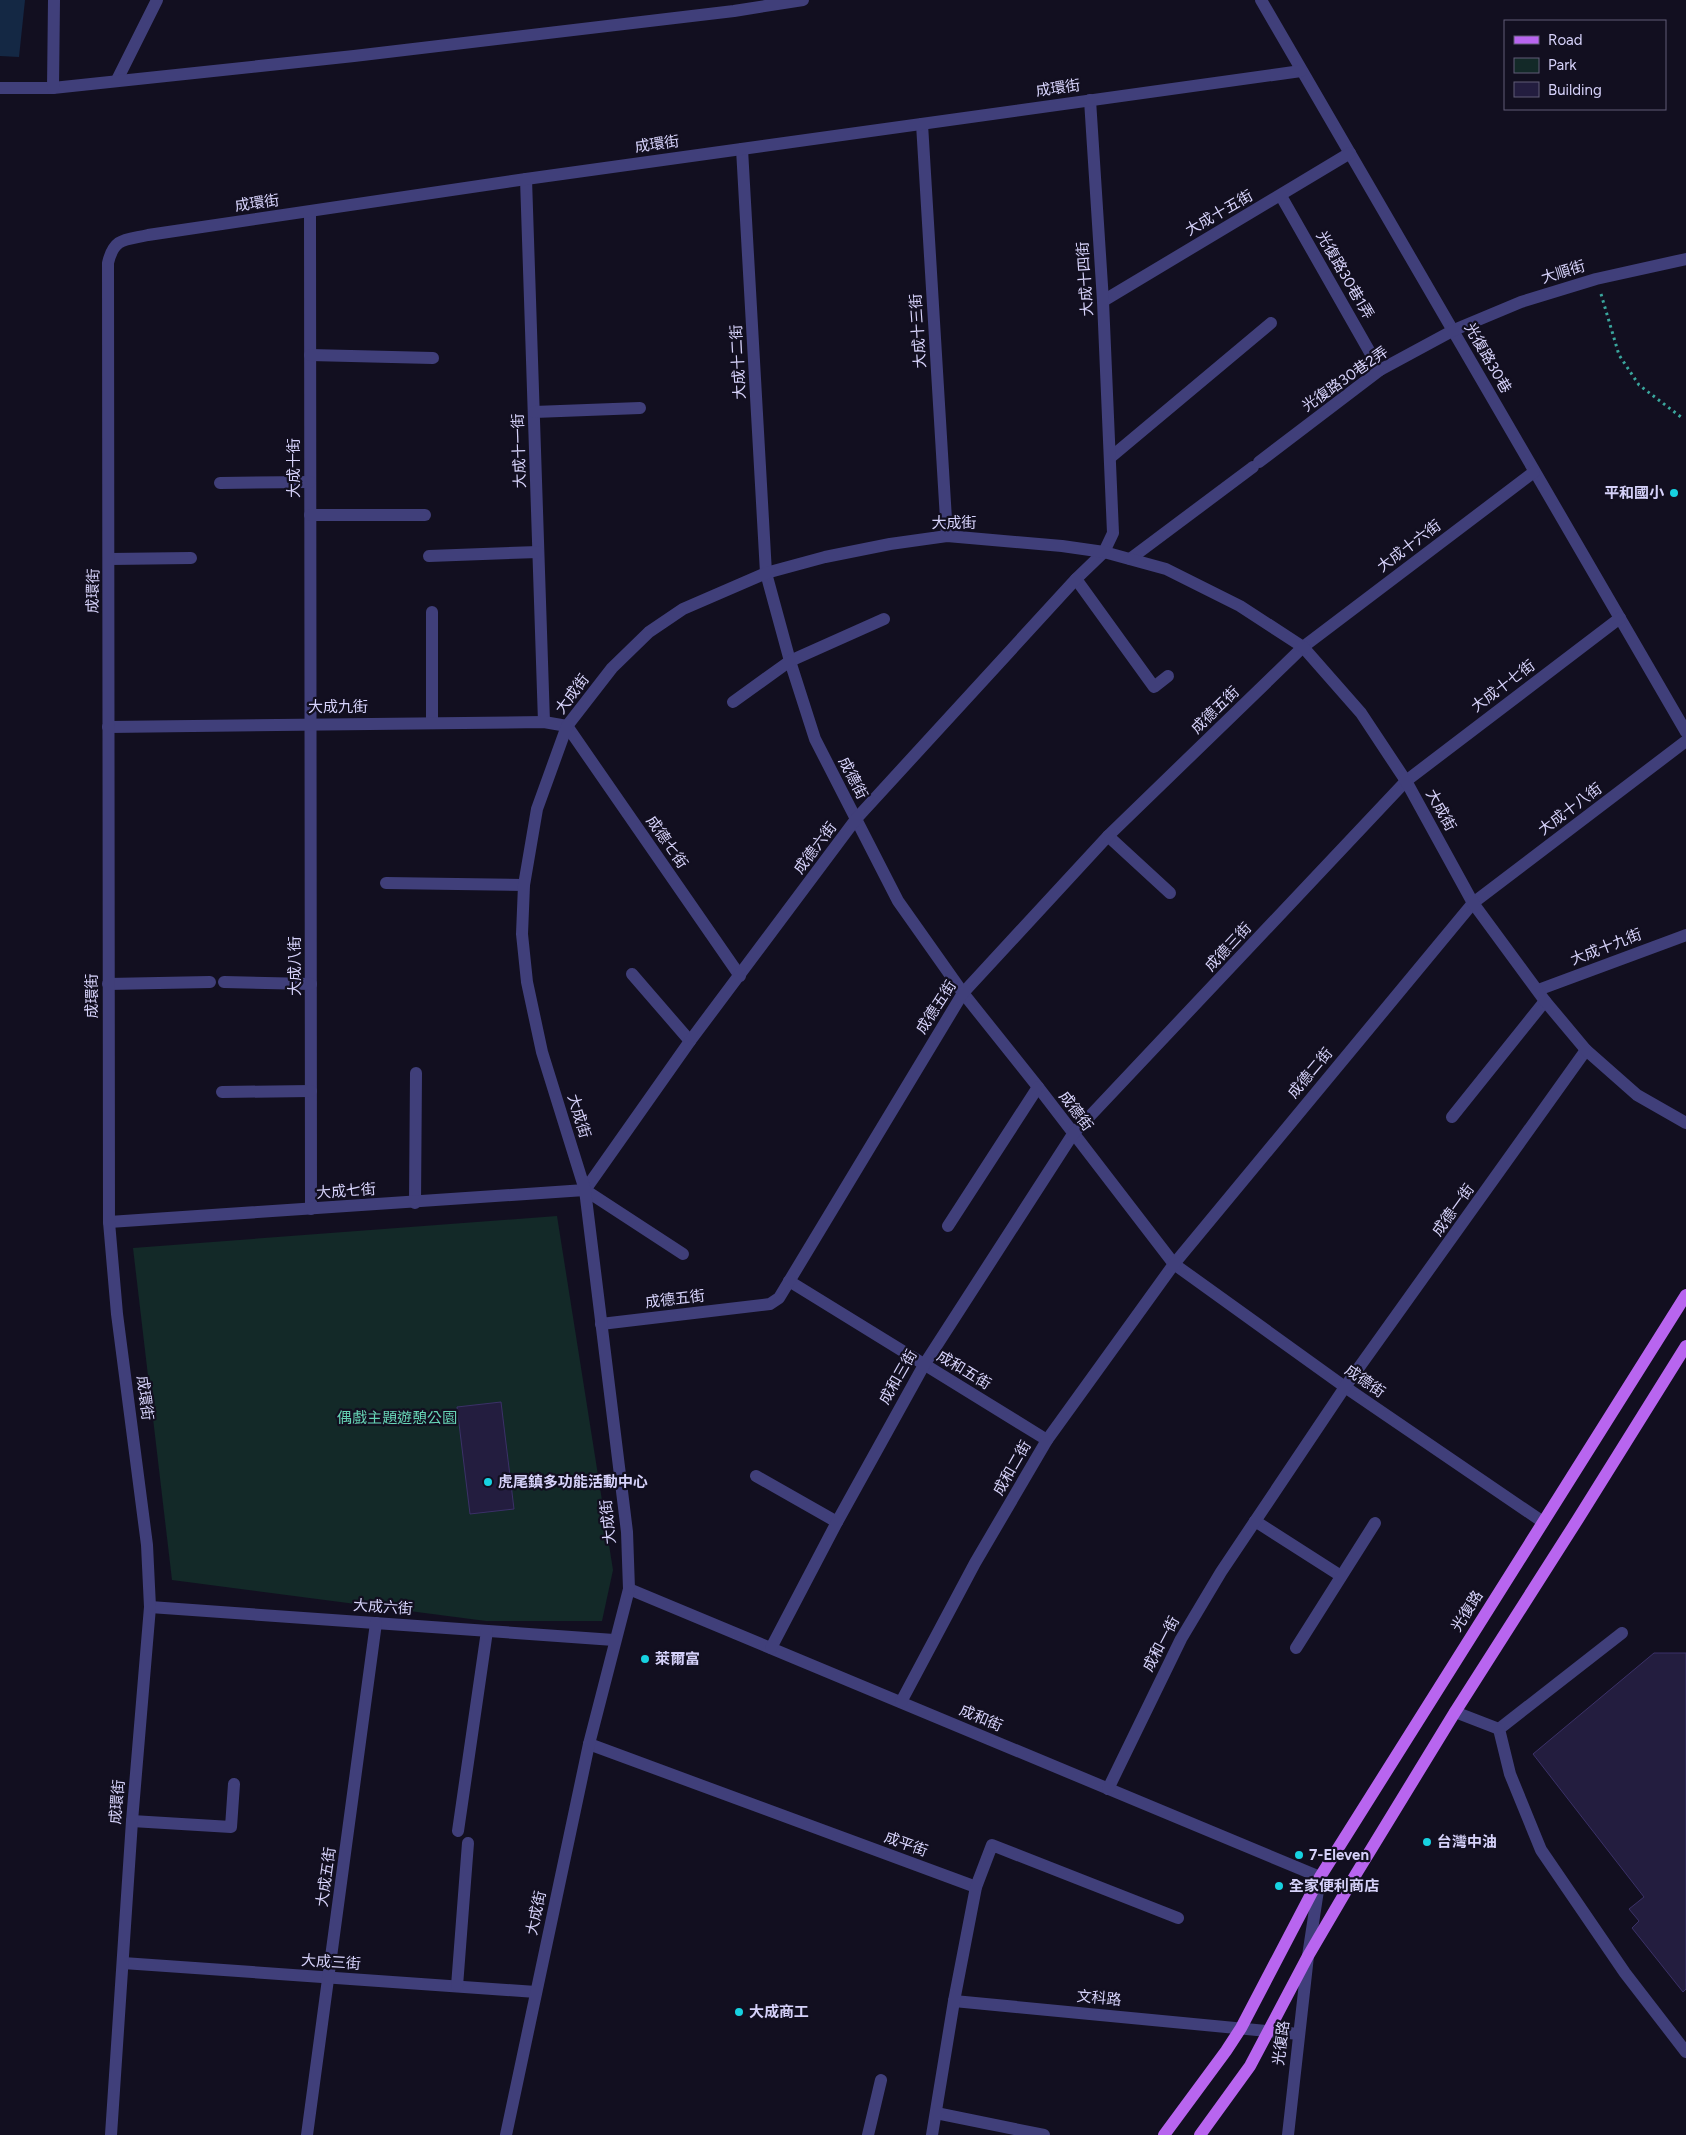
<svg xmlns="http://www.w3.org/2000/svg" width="1686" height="2135" font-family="Figtree,'Noto Sans TC',sans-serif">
<rect width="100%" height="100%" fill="#120f20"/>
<path fill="#132928" d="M557 1216 613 1570 602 1621H486L172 1580 133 1248Z"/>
<path fill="#142844" d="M0 0H25L19 57 0 56Z"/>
<g fill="#231d3f" stroke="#3b3168">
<path d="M501 1402 514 1509 470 1514 457 1407Z"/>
<path d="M1654 1653H1686V1989L1683 1992 1632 1928 1639 1921 1629 1909 1644 1897 1533 1754Z"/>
</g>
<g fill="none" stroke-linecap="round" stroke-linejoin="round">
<path stroke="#3aa69d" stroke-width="3" stroke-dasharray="2.5 4" stroke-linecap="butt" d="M1601 294 1619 355 1639 385 1681 417"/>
<g stroke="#403f7a" stroke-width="12">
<path d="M1261 0 1686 732"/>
<path d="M117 80 157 0"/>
<path d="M0 88H53L354 56 734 11 803 0"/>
<path d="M53 88 54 0"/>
<path d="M922 124 947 536"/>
<path d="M742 149 766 573 790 661 815 739 898 901 963 993 1038 1087 1174 1264 1345 1387 1543 1522"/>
<path d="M526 179 544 722"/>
<path d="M1281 196 1380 370"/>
<path d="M310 212 311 1209"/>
<path d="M1103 301 1350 153"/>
<path d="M310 355 433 358"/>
<path d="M534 412 640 408"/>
<path d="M1111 457 1271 323"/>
<path d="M1259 462 1380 370 1454 330 1521 302 1596 279 1686 259"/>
<path d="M220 483 310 482"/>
<path d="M310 515H425"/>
<path d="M429 556 538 552"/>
<path d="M110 559 191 558"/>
<path d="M1130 559 1253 467"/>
<path d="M1076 579 1154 687 1168 676"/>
<path d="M432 612V723"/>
<path d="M733 702 790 661 884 619"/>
<path d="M108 727 544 722 567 726 740 976"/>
<path d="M1108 836 1170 893"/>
<path d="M386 883 524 885"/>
<path d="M632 974 690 1041"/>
<path d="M224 982 311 984"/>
<path d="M108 984 210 982"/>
<path d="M1538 990 1686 935"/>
<path d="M222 1092 311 1091"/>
<path d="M1452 1117 1545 1001"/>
<path d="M585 1190 690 1041 856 819 1076 579 1104 552 1113 533 1103 301 1090 100"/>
<path d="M585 1190 683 1254"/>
<path d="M415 1203 416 1073"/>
<path d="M109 1222 585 1190"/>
<path d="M948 1226 1038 1087"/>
<path d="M789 1281 1047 1440"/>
<path d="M601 1324 770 1304 779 1298 963 993 1108 836 1303 647 1534 472"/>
<path d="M756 1476 837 1522"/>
<path d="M1255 1521 1341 1576"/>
<path d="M629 1589 1320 1877 1308 1956 1288 2135"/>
<path d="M150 1607 614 1640"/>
<path d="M1622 1633 1499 1729 1510 1774 1541 1850 1625 1973 1686 2052"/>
<path d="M771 1648 837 1522 924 1365 1073 1134 1406 781 1620 618"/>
<path d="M1296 1648 1375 1523"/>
<path d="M901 1702 975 1563 1047 1440 1174 1264 1473 903 1686 741"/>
<path d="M1455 1712 1499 1729"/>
<path d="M589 1744 976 1887"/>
<path d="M1108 1789 1181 1639 1221 1572 1345 1387 1586 1050"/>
<path d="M132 1821 231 1827 234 1784"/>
<path d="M458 1831 487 1631"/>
<path d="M123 1963 536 1992"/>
<path d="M457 1986 468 1843"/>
<path d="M954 2001 1299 2034"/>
<path d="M936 2113 1044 2135"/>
<path d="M111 2135 132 1821 150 1607 147 1545 117 1314 109 1222 108 263C114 237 126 240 148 235L526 179 1301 71"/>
<path d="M307 2135 376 1623"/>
<path d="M506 2135 589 1744 629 1589 627 1532 585 1190 542 1052 527 982 522 934 524 885 537 809 567 726 612 668 649 632 683 609 766 573 825 557 890 544 947 536 1062 546 1104 552 1166 569 1240 606 1303 647 1361 713 1406 781 1473 903 1545 1001 1586 1050 1637 1095 1686 1123"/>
<path d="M868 2135 881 2080"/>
<path d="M932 2135 954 2001 976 1887 992 1845 1178 1918"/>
</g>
<g stroke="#b865ef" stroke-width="12">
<path d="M1164 2135 1226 2051 1241 2028 1320 1877 1686 1295"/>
<path d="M1200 2135 1250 2066 1308 1956 1356 1874 1455 1712 1578 1519 1686 1346"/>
</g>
</g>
<g fill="#17d2e1" stroke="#120f20" stroke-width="2">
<circle cx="1674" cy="493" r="5"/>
<circle cx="488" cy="1482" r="5"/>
<circle cx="645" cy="1659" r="5"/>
<circle cx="1427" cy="1842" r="5"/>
<circle cx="1299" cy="1855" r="5"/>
<circle cx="1279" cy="1886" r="5"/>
<circle cx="739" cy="2012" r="5"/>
</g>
<g text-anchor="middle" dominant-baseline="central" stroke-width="4.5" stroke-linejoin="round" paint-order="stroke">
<g font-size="15" fill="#d6d2fa" stroke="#120f20">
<text transform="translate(1058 88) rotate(-8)">成環街</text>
<text transform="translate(657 144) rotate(-8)">成環街</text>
<text transform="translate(257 203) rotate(-8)">成環街</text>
<text transform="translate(1219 213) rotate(-30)">大成十五街</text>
<text transform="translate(1563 272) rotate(-17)">大順街</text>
<text transform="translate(1345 275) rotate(60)">光復路30巷1弄</text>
<text transform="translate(1085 279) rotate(-94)">大成十四街</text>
<text transform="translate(918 331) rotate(-94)">大成十三街</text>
<text transform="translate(1488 358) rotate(60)">光復路30巷</text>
<text transform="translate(738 362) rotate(-93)">大成十二街</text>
<text transform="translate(1345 379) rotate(-35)">光復路30巷2弄</text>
<text transform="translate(519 451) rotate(-92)">大成十一街</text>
<text transform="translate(294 468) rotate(-90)">大成十街</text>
<text x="954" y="523">大成街</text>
<text transform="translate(1409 546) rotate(-37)">大成十六街</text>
<text transform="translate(93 591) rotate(-89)">成環街</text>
<text transform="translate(1503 686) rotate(-37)">大成十七街</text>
<text transform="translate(572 694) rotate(-53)">大成街</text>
<text x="338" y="707">大成九街</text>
<text transform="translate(1215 710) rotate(-44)">成德五街</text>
<text transform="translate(853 778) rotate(63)">成德街</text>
<text transform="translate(1570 809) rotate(-37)">大成十八街</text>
<text transform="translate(1441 810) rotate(61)">大成街</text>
<text transform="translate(667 842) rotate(55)">成德七街</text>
<text transform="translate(815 848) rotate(-53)">成德六街</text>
<text transform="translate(1228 947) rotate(-47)">成德三街</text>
<text transform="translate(1606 947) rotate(-21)">大成十九街</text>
<text transform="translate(295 966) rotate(-90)">大成八街</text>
<text transform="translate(92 996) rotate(-90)">成環街</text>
<text transform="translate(936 1007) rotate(-57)">成德五街</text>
<text transform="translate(1310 1073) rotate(-50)">成德二街</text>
<text transform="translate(1076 1111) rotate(53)">成德街</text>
<text transform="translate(579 1116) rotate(73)">大成街</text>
<text transform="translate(346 1191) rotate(-4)">大成七街</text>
<text transform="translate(1453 1210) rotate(-54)">成德一街</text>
<text transform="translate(675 1299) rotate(-7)">成德五街</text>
<text transform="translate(964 1370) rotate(31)">成和五街</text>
<text transform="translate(898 1377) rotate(-60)">成和三街</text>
<text transform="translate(1365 1381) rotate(35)">成德街</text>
<text transform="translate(145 1398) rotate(83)">成環街</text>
<text transform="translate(1012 1468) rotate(-60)">成和二街</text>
<text transform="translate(608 1522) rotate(-96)">大成街</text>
<text transform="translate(383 1607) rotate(4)">大成六街</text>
<text transform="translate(1467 1611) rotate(-58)">光復路</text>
<text transform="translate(1161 1644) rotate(-62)">成和一街</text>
<text transform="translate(981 1718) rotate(23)">成和街</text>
<text transform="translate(117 1802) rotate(-85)">成環街</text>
<text transform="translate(906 1844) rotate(20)">成平街</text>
<text transform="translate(326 1877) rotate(-82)">大成五街</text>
<text transform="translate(536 1913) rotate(-78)">大成街</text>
<text transform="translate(331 1962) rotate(4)">大成三街</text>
<text transform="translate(1099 1998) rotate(5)">文科路</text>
<text transform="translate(1281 2043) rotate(-83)">光復路</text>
</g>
<g font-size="15" font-weight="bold" fill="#d6d2fa" stroke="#120f20" text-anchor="start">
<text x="1664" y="493" text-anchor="end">平和國小</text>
<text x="498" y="1482">虎尾鎮多功能活動中心</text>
<text x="655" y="1659">萊爾富</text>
<text x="1437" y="1842">台灣中油</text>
<text x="1309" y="1855">7-Eleven</text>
<text x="1289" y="1886">全家便利商店</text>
<text x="749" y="2012">大成商工</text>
</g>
<g font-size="15" fill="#66d3b5" stroke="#120f20">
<text x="397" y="1418">偶戲主題遊憩公園</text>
</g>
</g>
<rect x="1504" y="20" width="162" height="90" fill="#120f20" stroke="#605d77"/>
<rect x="1514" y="36" width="25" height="8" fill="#b865ef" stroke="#605d77"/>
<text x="1548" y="45" font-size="15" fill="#d6d2fa">Road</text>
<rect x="1514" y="58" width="25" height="15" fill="#132928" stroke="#605d77"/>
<text x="1548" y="70" font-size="15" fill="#d6d2fa">Park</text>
<rect x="1514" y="82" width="25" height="15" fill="#231d3f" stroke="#605d77"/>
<text x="1548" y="95" font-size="15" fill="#d6d2fa">Building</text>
</svg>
